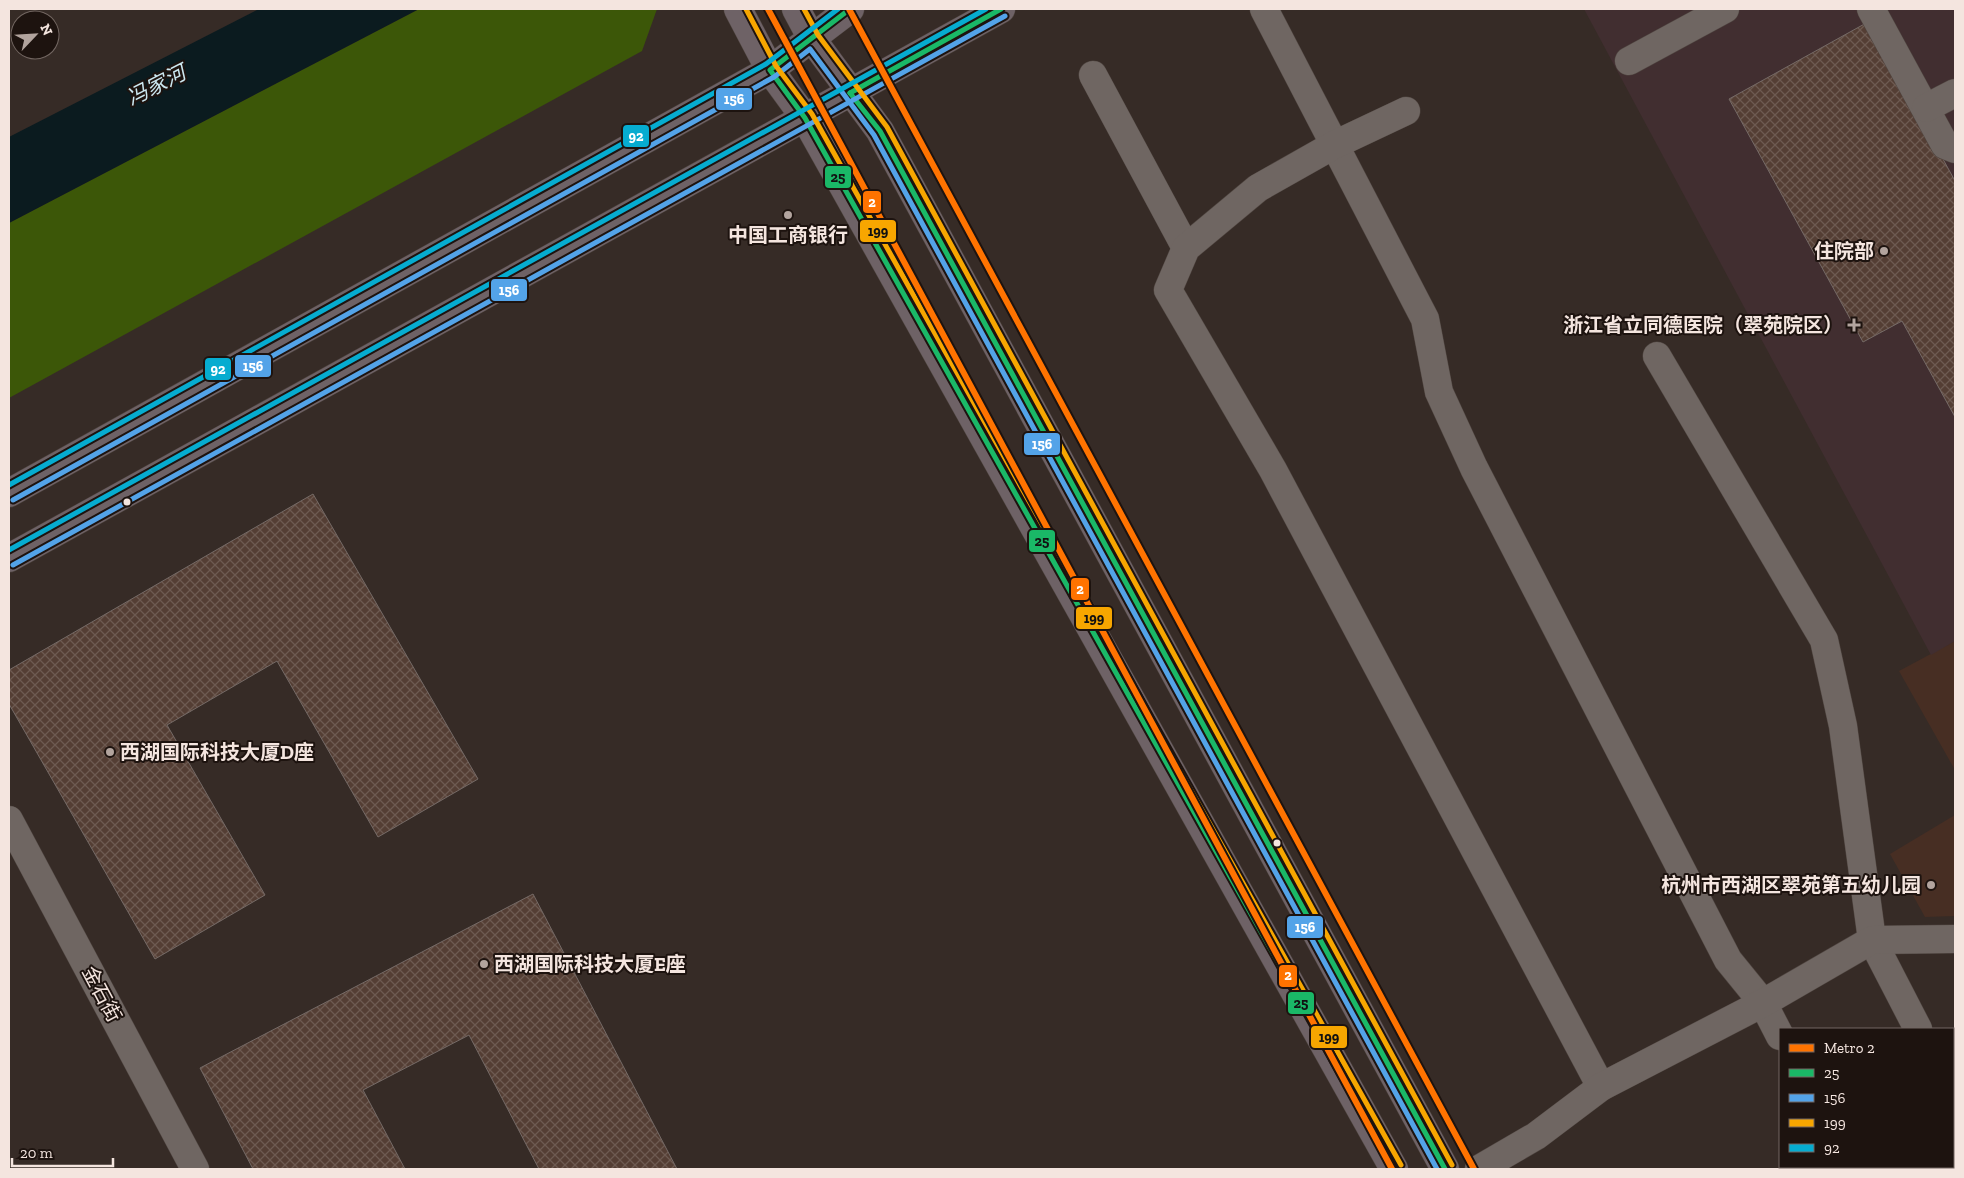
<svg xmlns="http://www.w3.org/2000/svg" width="1964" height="1178" font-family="'Zilla Slab','Noto Sans SC',serif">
<defs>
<pattern id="building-cross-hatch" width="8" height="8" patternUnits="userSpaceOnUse" patternTransform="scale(1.25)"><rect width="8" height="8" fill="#543e34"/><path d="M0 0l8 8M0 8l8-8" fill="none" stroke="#6d5a51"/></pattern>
</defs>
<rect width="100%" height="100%" fill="#362b26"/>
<g fill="#472e23">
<path d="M1955 641V770L1899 671Z"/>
<path d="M1955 815V916L1925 917 1890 854Z"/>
</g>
<path fill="#412e30" d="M1584 9H1955V641L1931 655Z"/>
<path fill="#3c5708" d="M419 9H657L642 51 9 398V223Z"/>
<path fill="#0b1b1f" d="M259 9H419L9 223V137Z"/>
<g fill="url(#building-cross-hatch)" stroke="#756a66">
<path d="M1868 22 1955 181V417L1902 321 1863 342 1729 99Z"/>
<path d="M313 494 478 779 378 837 277 661 167 725 265 895 155 959 9 704V670Z"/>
<path d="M533 894 677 1169H539L469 1035 363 1090 405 1169H253L200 1068Z"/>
</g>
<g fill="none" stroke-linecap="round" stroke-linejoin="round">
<g stroke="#504641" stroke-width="29">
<g id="minor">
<path d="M1264 9 1425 319 1439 392 1474 468 1728 960 1763 1003 1780 1036"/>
<path d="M1871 9 1945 145 1955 149"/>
<path d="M1629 61 1725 9"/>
<path d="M1093 75 1186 248"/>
<path d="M1926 108 1955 93"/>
<path d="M1406 111 1334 145 1258 188 1186 248 1168 290 1273 470 1601 1087"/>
<path d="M1657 356 1824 640 1843 726 1872 940 1918 1029"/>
<path d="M9 820 195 1169"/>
<path d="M1953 1098 1955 1103"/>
<path d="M1848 1167 1849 1169"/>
<path d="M1479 1169 1536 1136 1601 1087 1763 1003 1872 940 1955 939"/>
</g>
</g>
<g stroke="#504641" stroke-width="29">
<g id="major">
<path d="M738 9 770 70 805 118 1394 1169"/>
<path d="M796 9 812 39 880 131 1445 1169"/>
<path d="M9 493 770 70 850 9"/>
<path d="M9 558 1001 9"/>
</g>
</g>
<use href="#minor" stroke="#6f6662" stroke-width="28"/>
<use href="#major" stroke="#6e6266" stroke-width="28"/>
<g stroke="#1d130f" stroke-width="9">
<g id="bus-1">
<path d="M850 9 770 70 805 118 1394 1169"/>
<path d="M850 93 880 131 1445 1169"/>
<path d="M850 93 1001 9"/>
</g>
</g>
<g stroke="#1d130f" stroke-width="9">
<g id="bus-2">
<path d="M13 500 774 77 810 49 874 135 1437 1169"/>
<path d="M13 565 1005 16"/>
</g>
</g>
<g stroke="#1d130f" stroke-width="9">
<g id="bus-3">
<path d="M746 9 776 66 812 114 1401 1165"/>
<path d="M804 9 818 35 887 127 1452 1165"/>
</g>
</g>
<g stroke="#1d130f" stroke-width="9">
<g id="bus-4">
<path d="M9 485 766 64 838 9"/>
<path d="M9 550 986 9"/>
</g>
</g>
<use href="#bus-1" stroke="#1ab867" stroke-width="5"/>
<use href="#bus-2" stroke="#53a3e8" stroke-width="5"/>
<use href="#bus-3" stroke="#f7a600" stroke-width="5"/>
<use href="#bus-4" stroke="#06acd0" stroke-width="5"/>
<g stroke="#1d130f" stroke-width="10">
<g id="metro-1">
<path d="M768 9 1392 1169"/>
<path d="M849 9 1474 1169"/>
</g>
</g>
<use href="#metro-1" stroke="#ff7300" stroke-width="6"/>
</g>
<g fill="#b2a49e" stroke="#1d130f" stroke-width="2">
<circle cx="788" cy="215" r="5"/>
<circle cx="1884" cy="251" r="5"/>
<path d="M1851.5 317.5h5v5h5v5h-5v5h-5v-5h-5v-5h5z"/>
<circle cx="110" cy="752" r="5"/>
<circle cx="1931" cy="885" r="5"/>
<circle cx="484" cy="964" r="5"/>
</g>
<g fill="#f4e5df" stroke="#1d130f" stroke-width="2">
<circle cx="127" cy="502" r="4.5"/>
<circle cx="1277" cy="843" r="4.5"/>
</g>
<g text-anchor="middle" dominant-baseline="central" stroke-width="4" stroke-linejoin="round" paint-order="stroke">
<g font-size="20" font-weight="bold" fill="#f4e5df" stroke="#1d130f" text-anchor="end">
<text x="788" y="235" text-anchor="middle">中国工商银行</text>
<text x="1874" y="251">住院部</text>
<text x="1843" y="325">浙江省立同德医院（翠苑院区）</text>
<text x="120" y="752" text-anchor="start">西湖国际科技大厦D座</text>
<text x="1921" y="885">杭州市西湖区翠苑第五幼儿园</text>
<text x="494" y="964" text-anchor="start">西湖国际科技大厦E座</text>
</g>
<g font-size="20" fill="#f4e5df" stroke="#1d130f">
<text transform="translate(102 994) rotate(62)">金石街</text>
</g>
<g font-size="21" font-style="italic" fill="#cce8f1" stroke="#1d130f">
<text transform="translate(156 85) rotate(-27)">冯家河</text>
</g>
</g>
<g stroke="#1d130f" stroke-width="2">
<rect x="715" y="87" width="38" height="24" rx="5" fill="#53a3e8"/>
<rect x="622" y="124" width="28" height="24" rx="5" fill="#06acd0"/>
<rect x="824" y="165" width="28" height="24" rx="5" fill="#1ab867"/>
<rect x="862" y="190" width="20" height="24" rx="5" fill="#ff7300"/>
<rect x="859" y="219" width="38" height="24" rx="5" fill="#f7a600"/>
<rect x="490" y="278" width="38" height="24" rx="5" fill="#53a3e8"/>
<rect x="234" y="354" width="38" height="24" rx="5" fill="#53a3e8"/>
<rect x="204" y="357" width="28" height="24" rx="5" fill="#06acd0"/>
<rect x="1023" y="432" width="38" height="24" rx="5" fill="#53a3e8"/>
<rect x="1028" y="529" width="28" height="24" rx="5" fill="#1ab867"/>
<rect x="1070" y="577" width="20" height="24" rx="5" fill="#ff7300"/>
<rect x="1075" y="606" width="38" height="24" rx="5" fill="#f7a600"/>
<rect x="1286" y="915" width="38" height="24" rx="5" fill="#53a3e8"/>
<rect x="1278" y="964" width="20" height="24" rx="5" fill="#ff7300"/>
<rect x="1287" y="991" width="28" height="24" rx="5" fill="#1ab867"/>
<rect x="1310" y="1025" width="38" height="24" rx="5" fill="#f7a600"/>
</g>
<g font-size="14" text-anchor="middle" font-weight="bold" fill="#fff">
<text x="734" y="104">156</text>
<text x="636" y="141">92</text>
<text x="872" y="207">2</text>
<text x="509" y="295">156</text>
<text x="253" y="371">156</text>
<text x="218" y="374">92</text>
<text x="1042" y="449">156</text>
<text x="1080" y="594">2</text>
<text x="1305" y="932">156</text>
<text x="1288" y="980">2</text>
</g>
<g font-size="14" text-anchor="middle" font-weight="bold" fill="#111">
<text x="838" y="182">25</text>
<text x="878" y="236">199</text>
<text x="1042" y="546">25</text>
<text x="1094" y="623">199</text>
<text x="1301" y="1008">25</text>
<text x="1329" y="1042">199</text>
</g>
<rect width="1964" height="1178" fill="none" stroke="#f4e5df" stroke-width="20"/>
<rect x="1779" y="1028" width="175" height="140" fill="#1d130f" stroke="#736762"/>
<rect x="1789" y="1044" width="25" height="8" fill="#ff7300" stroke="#736762"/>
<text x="1824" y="1053" font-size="15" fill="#f4e5df">Metro 2</text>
<rect x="1789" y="1069" width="25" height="8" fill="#1ab867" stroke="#736762"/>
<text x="1824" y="1078" font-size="15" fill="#f4e5df">25</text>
<rect x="1789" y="1094" width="25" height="8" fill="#53a3e8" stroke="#736762"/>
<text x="1824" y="1103" font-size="15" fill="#f4e5df">156</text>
<rect x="1789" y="1119" width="25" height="8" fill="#f7a600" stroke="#736762"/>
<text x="1824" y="1128" font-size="15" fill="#f4e5df">199</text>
<rect x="1789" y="1144" width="25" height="8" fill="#06acd0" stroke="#736762"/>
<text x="1824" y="1153" font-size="15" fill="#f4e5df">92</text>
<g transform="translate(35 35) rotate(65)"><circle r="24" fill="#1d130f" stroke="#736762"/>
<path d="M0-4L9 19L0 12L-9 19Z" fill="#b2a49e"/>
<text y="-8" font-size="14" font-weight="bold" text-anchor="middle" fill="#f4e5df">N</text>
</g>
<path d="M12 1158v8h101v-8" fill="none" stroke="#f4e5df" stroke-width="2.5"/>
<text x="20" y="1158" font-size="15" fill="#f4e5df" stroke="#1d130f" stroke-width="4" paint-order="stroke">20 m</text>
</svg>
